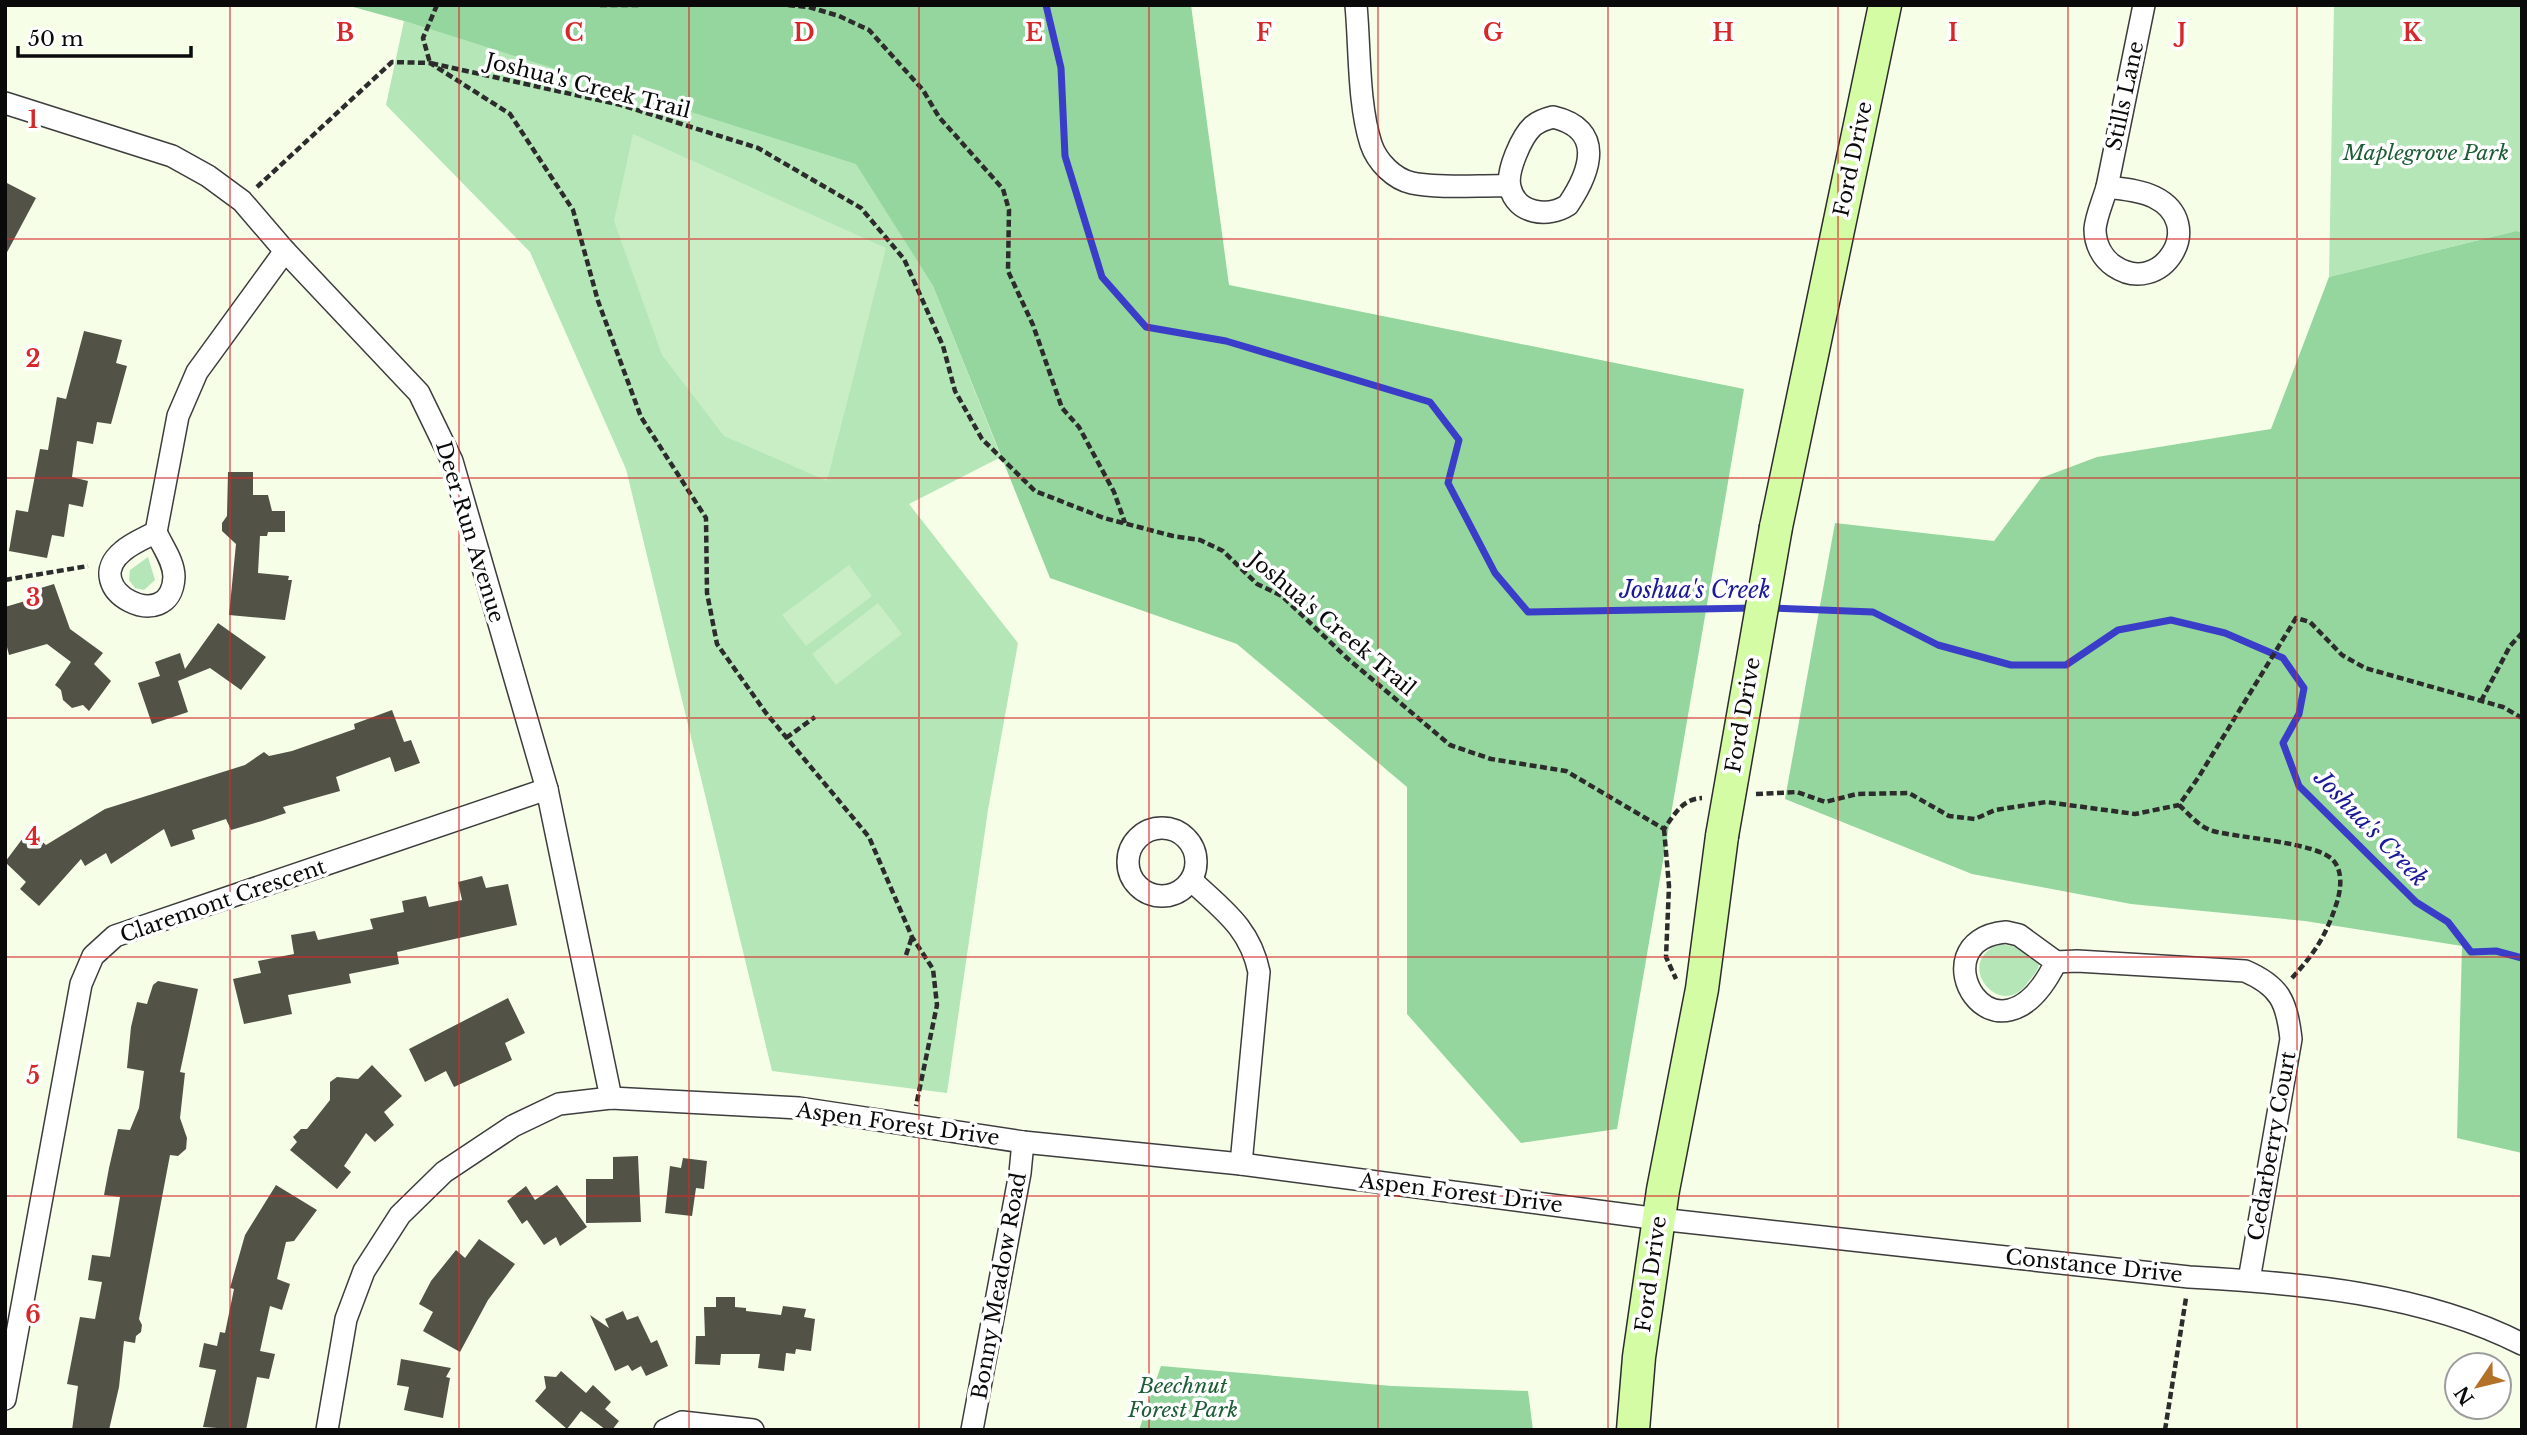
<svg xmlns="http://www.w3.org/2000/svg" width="2527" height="1435" font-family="'Libre Baskerville',serif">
<rect width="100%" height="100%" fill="#f6fee8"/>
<g fill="#b4e6b7">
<path d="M2334 5H2522V232L2516 231 2329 277Z"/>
<path d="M404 21 856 163 933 286 1001 457 909 504 1018 643 988 810 947 1093 772 1071 626 469 530 252 386 105Z"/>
<path d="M148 557 155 580 144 590 135 588 129 580 130 570Z"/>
<path d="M2000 944 2017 947 2039 964C2038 971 2033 976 2028 982 2001 1023 1951 962 2000 944Z"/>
</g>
<g fill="#94d69d">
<path d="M346 5H1191L1229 285 1744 389 1617 1129 1521 1143 1407 1014V787L1237 644 1050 578 933 286 856 164 404 21Z"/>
<path d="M2516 231 2522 232V1153L2457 1138 2462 946 2305 921 2131 904 1972 874 1785 799 1835 523 1994 541 2041 478 2097 457 2271 429 2329 277Z"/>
<path d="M1161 1366 1392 1386 1528 1391 1533 1430H1139Z"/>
</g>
<g fill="#c9eec6">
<path d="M633 134 886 248 827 481 724 436 662 355 614 221Z"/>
<path d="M849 565 872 596 806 646 782 615Z"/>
<path d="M878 603 902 634 836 685 812 654Z"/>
</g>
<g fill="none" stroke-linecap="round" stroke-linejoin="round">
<g stroke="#393dc7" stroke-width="7">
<path d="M1046 5 1061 68 1065 156 1102 277 1146 327 1226 341 1430 402 1459 440 1448 483 1495 573 1528 612 1755 608"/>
<path d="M1771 608 1873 612 1938 645 2011 665H2066L2118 630 2171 620 2225 633 2283 658 2304 688 2299 714 2283 743 2299 786 2416 902 2448 922 2471 952 2496 951 2522 958"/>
</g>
</g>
<g fill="#525247">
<path d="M5 182 36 198 5 256Z"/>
<path d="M84 331 122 340 116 363 127 366 111 424 97 422 93 444 77 441 72 477 88 481 83 507 69 504 64 537 52 535 47 558 9 551 16 510 28 512 40 449 48 450 57 397 66 399Z"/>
<path d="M228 472H253V495H268L272 511H285V532H268L267 536H260L258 573 289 576 288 580H292L285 620 229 615 236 544 222 531V523L227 516Z"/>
<path d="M54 584 70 629 103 653 94 664 111 681 89 711 83 705 72 708 63 700 61 690 55 685 71 662 47 644 9 655 5 639V607L32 599 31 591Z"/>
<path d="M218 623 266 657 241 690 210 668 178 681 188 712 152 724 138 683 160 676 155 662 180 653 185 669Z"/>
<path d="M392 710 404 742 411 740 420 763 395 772 390 757 336 777 340 791 283 807 286 813 262 821 231 830 226 819 192 830 195 839 171 847 164 829 111 864 106 853 85 866 81 859 39 906 20 889 26 882 5 862 29 830 46 845 105 809 245 765 264 752 269 756 292 751 355 729 354 724Z"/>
<path d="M482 876 486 888 508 884 517 925 397 952 399 964 349 974 351 983 288 995 292 1014 244 1024 233 979 261 973 258 961 294 954 291 935 315 931 318 940 373 929 370 919 404 912 402 901 426 896 429 907 462 900 458 882Z"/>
<path d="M158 981 198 989 180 1072 185 1073 180 1118 187 1138 186 1149 178 1156 170 1155 139 1319 142 1325 141 1332 136 1336 135 1343 124 1341 119 1387 109 1430H72L78 1386 67 1384 80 1317 95 1319 102 1282 88 1280 92 1255 110 1257 120 1197 104 1195 109 1168 118 1129 130 1130 139 1108 144 1071 127 1068 131 1027 137 1002 147 1004 153 985Z"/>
<path d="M508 998 525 1033 505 1043 512 1060 454 1087 446 1071 425 1082 409 1049Z"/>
<path d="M372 1065 402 1096 384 1112 394 1125 375 1142 366 1133 344 1166 351 1172 337 1189 290 1150 297 1142 293 1137 301 1129H307L330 1100V1082L337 1077 358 1079Z"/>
<path d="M638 1156 641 1222 586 1223V1179H613V1157Z"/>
<path d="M683 1158 707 1161 704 1189 696 1188 692 1216 665 1213 670 1166 681 1168Z"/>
<path d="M276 1185 317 1210 294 1241 286 1242 277 1279 290 1284 282 1310 270 1306 260 1351 275 1354 269 1379 257 1377 246 1430 203 1427 216 1370 199 1367 204 1343 217 1346 220 1332 225 1333 234 1289 230 1288 245 1235Z"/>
<path d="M557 1185 587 1227 560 1246 556 1237 544 1245 527 1220 522 1224 507 1201 526 1186 535 1200Z"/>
<path d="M479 1239 515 1264 488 1300 460 1352 423 1331 433 1312 419 1304 431 1281 456 1250 465 1258Z"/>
<path d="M716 1297H735V1307L746 1308V1311L781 1315 783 1306 806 1309 804 1317 815 1319 811 1351 796 1349 795 1354 786 1353 784 1371 758 1368 760 1354H721L720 1365 695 1364 696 1336H705L704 1307H716Z"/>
<path d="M623 1311 627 1320 638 1316 651 1343 657 1340 668 1366 646 1376 641 1366 632 1371 628 1365 615 1371 590 1315 609 1328 605 1319Z"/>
<path d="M401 1359 451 1368 446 1377 450 1378 443 1418 404 1410 409 1387 397 1385Z"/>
<path d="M561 1371 586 1393 593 1385 611 1402 605 1409 619 1421 612 1430H606L581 1411 567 1429 535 1401 546 1388 544 1376 556 1377Z"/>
</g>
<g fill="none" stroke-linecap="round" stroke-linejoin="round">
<g stroke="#3d3d3d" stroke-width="24">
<g id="minor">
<path d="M1356 5C1360 48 1358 104 1371 144 1377 162 1394 179 1412 183 1440 189 1481 185 1509 186"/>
<path d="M5 103 172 156 208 176 242 201 285 251 419 393 452 461 547 789 611 1098"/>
<path d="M1553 117C1605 129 1591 171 1568 205 1548 218 1516 214 1510 187 1506 171 1522 136 1533 126 1539 121 1545 119 1553 117Z"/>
<path d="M2107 187C2122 189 2140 190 2154 197 2209 224 2161 298 2114 266 2102 258 2095 244 2095 229 2096 216 2103 201 2107 187Z"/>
<path d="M2107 187 2144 5"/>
<path d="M156 532 178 416 197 372 285 251"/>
<path d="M156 532C162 546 174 561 174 577 171 638 76 589 123 551 132 543 145 538 156 532Z"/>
<circle cx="1162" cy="862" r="34"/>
<path d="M1191 880C1223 910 1250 928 1259 972L1241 1164"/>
<path d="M2006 932 2019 935 2056 962C1996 1084 1914 940 2006 932Z"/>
<path d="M2056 962 2077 961 2245 971C2280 986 2287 1002 2291 1039L2249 1280"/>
<path d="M5 1399 81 984 93 956 115 936 547 789"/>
<path d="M327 1430 346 1319 364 1271 400 1215 444 1172 513 1126 559 1104 611 1098 799 1108 1023 1142 1241 1164 1659 1219 2189 1277C2300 1283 2422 1293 2522 1344"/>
<path d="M665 1430 682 1422 753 1430"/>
<path d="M972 1430 1020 1173 1023 1142"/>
</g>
</g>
<g stroke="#2c2c2c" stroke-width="35">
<g id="secondary">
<path d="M1776 527 1885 5"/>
<path d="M1633 1430 1639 1357 1663 1190 1702 989 1722 836"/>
</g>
</g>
<g stroke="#2c2c2c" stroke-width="4.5" stroke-dasharray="7 3.5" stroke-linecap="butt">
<path d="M437 5 423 38 430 63 621 105 758 148 861 208 904 259 943 346 955 391 982 439 1035 491 1104 518 1173 536 1200 540 1223 551 1257 584 1282 596 1347 658 1450 745 1491 759 1566 771 1664 829C1674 815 1682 799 1702 798"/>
<path d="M600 5H642"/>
<path d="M788 5 809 7 839 16 869 30 923 90 939 117 1003 189 1009 210 1008 271 1033 325 1062 408 1079 427 1114 492 1125 523"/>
<path d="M257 187 392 62 430 63 510 114 573 210 598 301 641 417 706 518 707 593 717 644 766 713 869 837 912 937 933 969 937 1005 916 1106"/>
<path d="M5 580 88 566"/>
<path d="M2481 701 2510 646 2522 633"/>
<path d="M786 738 815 717"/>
<path d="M1756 794 1797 792 1825 802 1857 794 1909 793 1949 816 1975 819 1995 810 2046 802 2135 814 2179 805 2198 778 2296 618 2310 622 2342 655 2365 668 2503 707 2522 718"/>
<path d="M2179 805C2189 814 2199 827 2213 831 2238 838 2316 842 2333 860 2343 871 2341 889 2337 902 2326 936 2315 953 2291 979"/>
<path d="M1664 829 1669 886 1666 957 1676 979"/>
<path d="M906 955 912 937"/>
<path d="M2165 1430 2186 1298"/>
</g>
<use href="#minor" stroke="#fff" stroke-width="21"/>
<use href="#secondary" stroke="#d4fca5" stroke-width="32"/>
<g stroke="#2c2c2c" stroke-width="35" stroke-linecap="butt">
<path id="secondary-bridge" d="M1722 836 1776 527"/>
</g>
<use href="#secondary-bridge" stroke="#d4fca5" stroke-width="32"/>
</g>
<path fill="none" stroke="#d62828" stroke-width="2" stroke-opacity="0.55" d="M230 5V1430M459 5V1430M689 5V1430M919 5V1430M1149 5V1430M1378 5V1430M1608 5V1430M1838 5V1430M2068 5V1430M2297 5V1430M5 239H2522M5 478H2522M5 718H2522M5 957H2522M5 1196H2522"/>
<g text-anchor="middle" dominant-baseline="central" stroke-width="7" stroke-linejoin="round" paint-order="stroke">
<g font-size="21" fill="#0a0a0a" stroke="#fff">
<text transform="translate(588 86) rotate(14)">Joshua's Creek Trail</text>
<text transform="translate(2125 96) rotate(-78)">Stills Lane</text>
<text transform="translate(1853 159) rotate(-78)">Ford Drive</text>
<text transform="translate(470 532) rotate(73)">Deer Run Avenue</text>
<text transform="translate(1332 624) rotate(40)">Joshua's Creek Trail</text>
<text transform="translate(1743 715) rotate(-80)">Ford Drive</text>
<text transform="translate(223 901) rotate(-19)">Claremont Crescent</text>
<text transform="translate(898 1124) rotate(8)">Aspen Forest Drive</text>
<text transform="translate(2272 1146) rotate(-80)">Cedarberry Court</text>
<text transform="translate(1461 1193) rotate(7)">Aspen Forest Drive</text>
<text transform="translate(2094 1266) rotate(6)">Constance Drive</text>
<text transform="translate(1651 1274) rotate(-82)">Ford Drive</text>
<text transform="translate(999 1286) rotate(-80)">Bonny Meadow Road</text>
</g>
<g font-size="21" font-style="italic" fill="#1e5e36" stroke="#fff">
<text x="2426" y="153">Maplegrove Park</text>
<text x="1183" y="1386">Beechnut<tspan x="1183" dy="24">Forest Park</tspan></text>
</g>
<g font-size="23" font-style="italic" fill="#1b1a96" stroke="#fff">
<text x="1695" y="590">Joshua's Creek</text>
<text transform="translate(2371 828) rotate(46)">Joshua's Creek</text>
</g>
</g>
<g font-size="23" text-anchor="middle" font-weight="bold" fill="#d62828" stroke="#fff" stroke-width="7" stroke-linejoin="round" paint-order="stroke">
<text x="345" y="41">B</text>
<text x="574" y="41">C</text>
<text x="804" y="41">D</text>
<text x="1034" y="41">E</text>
<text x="1264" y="41">F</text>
<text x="1493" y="41">G</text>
<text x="1723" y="41">H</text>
<text x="1953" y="41">I</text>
<text x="2182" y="41">J</text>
<text x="2412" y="41">K</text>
<text x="33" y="128">1</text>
<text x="33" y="367">2</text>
<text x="33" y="606">3</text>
<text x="33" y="845">4</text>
<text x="33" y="1084">5</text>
<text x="33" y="1323">6</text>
</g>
<rect width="2527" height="1435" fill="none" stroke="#0a0a0a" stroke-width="14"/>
<g transform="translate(2478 1386) rotate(235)"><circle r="33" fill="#ffffff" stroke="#9d9d9d" stroke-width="2"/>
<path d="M0-5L12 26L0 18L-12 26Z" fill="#b47229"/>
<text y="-10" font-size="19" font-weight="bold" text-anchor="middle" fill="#0a0a0a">N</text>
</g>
<path d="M18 46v10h173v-10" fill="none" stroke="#0a0a0a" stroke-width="3.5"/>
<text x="28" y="46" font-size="21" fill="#0a0a0a" stroke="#ffffff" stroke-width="5" paint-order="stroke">50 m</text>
</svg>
